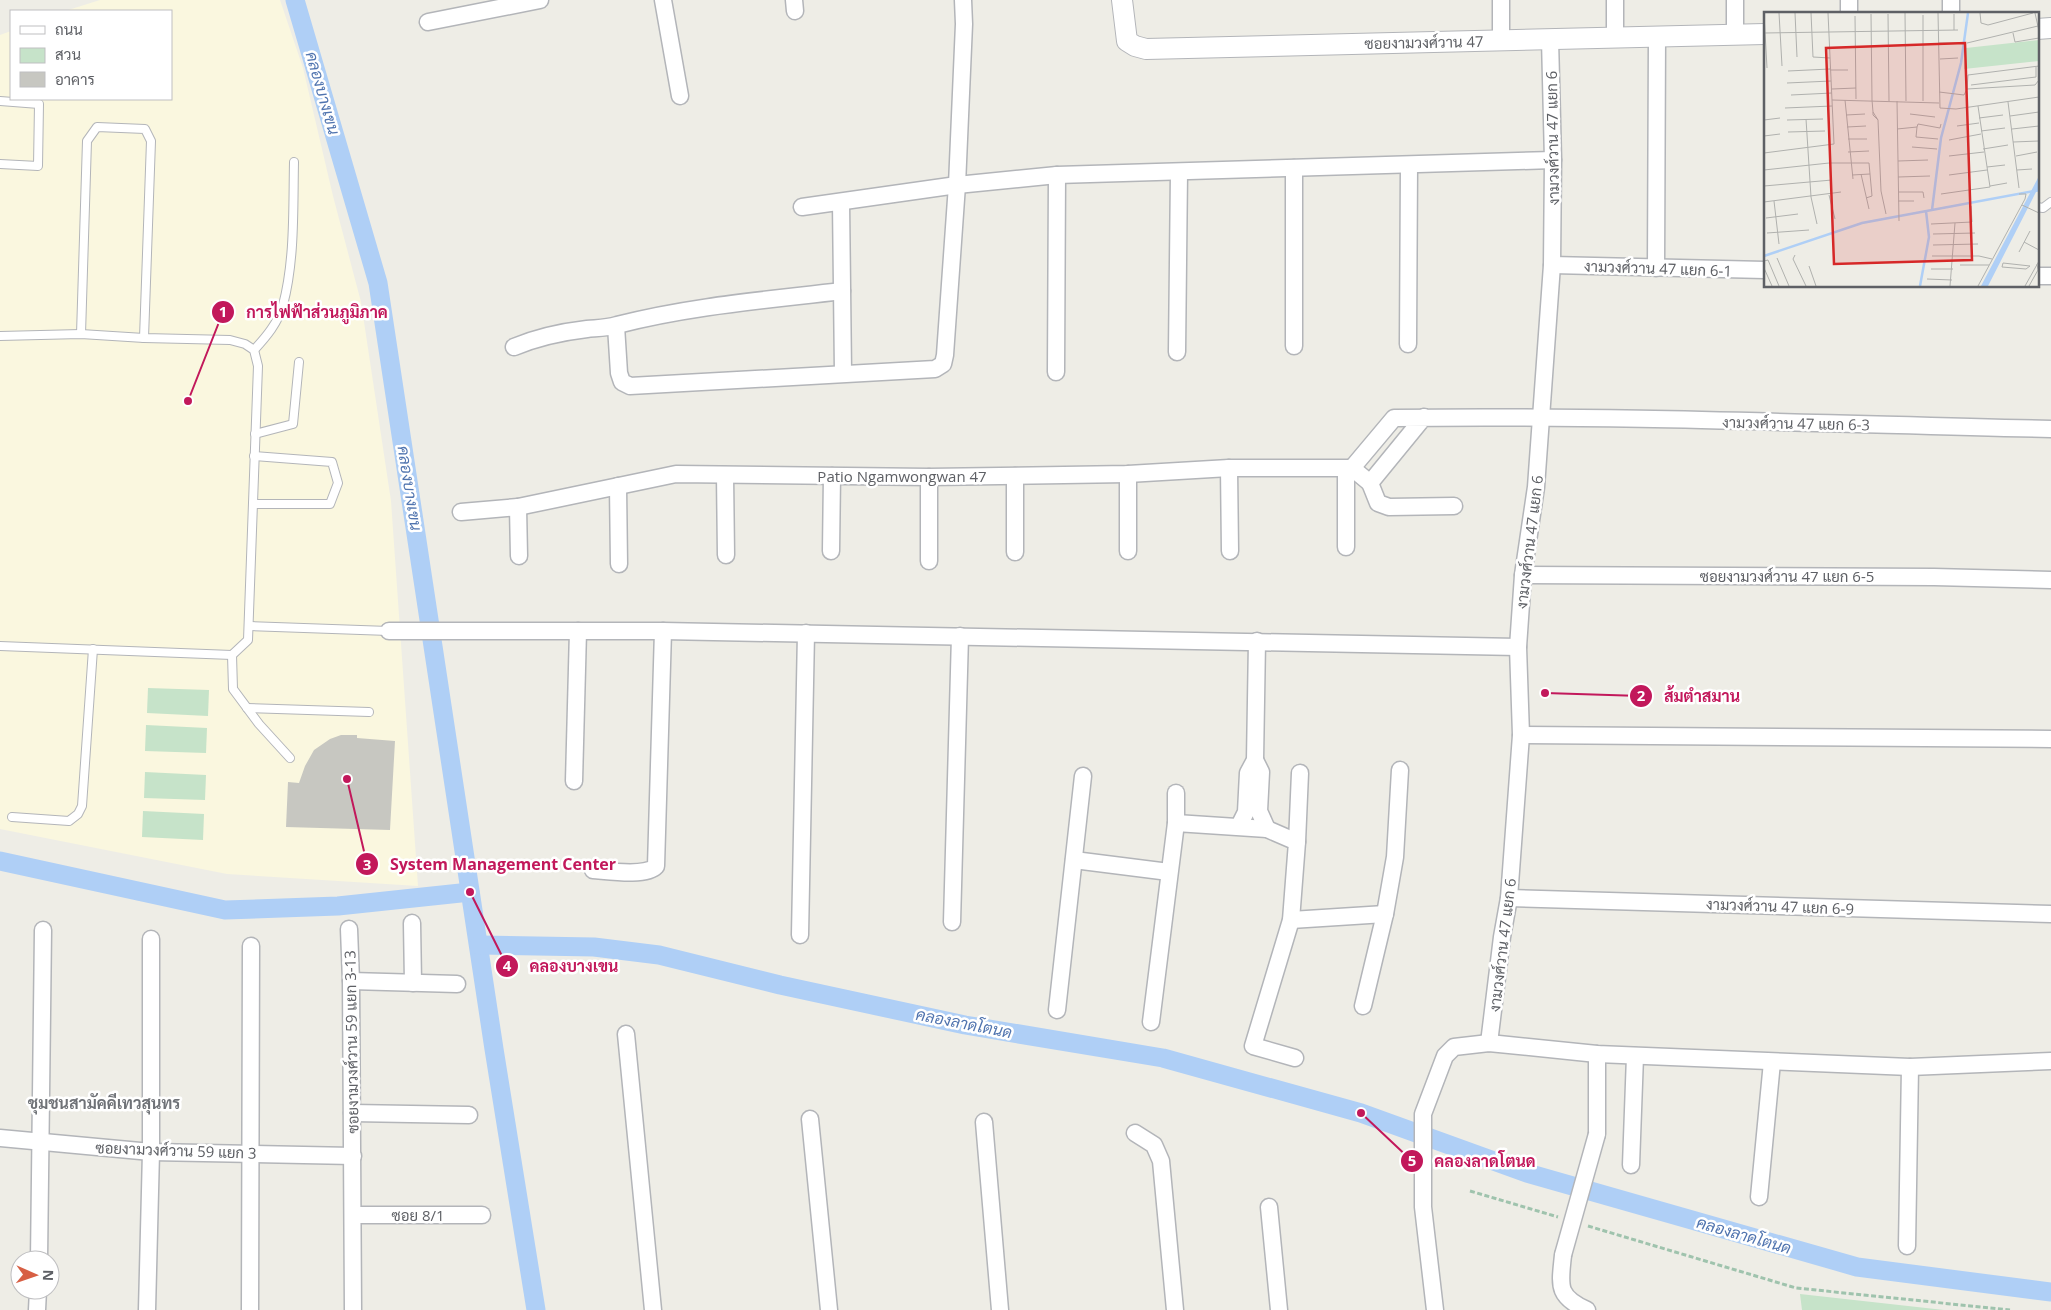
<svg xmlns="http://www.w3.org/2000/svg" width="2051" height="1310" font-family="'Open Sans',Sarabun,sans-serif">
<rect width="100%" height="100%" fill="#eeede6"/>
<path fill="#faf7df" d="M100 0H280L303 68 333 196 361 302 391 501 418 886 227 874 0 829V35L11 31V99H171V11H65Z"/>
<g fill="#c6e3c9">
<path d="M148 688 209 690 208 716 147 713Z"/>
<path d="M146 725 207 728 206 753 145 751Z"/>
<path d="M145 772 206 775 205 800 144 798Z"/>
<path d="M143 811 204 814 203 840 142 837Z"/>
<path d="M1800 1294 1944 1310H1802Z"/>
</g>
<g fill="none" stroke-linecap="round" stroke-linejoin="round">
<g stroke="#afcff6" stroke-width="19">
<path d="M295 0 378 283 494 1049 536 1310"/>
<path d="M0 861 225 910 338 906 470 892"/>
<path d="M479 945 594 947 659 955 780 985 965 1025 1163 1058 1361 1113 1527 1173 1857 1267 2051 1292"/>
</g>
</g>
<path fill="#c7c7c1" d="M341 735H357V738L395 741 390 830 286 827 288 782 299 783 305 766 314 750 330 739Z"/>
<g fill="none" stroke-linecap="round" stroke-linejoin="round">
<g stroke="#b3b5b9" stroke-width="10">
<g id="service">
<path d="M0 101 39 104 38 166 0 164"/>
<path d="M2037 207 2043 208 2051 202"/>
<path d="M81 334 87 141 97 127 145 129 151 141 144 338"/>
<path d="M0 336 81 334 144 338 230 340 245 344 254 350 258 366 248 640 232 655 0 646"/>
<path d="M254 350C266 337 278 323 283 305 295 260 293 208 294 162"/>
<path d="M255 434 293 424 299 362"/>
<path d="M253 504H330L338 483 332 462 254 456"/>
<path d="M250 626 389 631"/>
<path d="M232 655 233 689 259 724 290 758"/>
<path d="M247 708 369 712"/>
<path d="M12 817 69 821 78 814 82 806 93 649"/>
</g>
</g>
<g stroke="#b3b5b9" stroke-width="19">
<g id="minor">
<path d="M663 0 680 96"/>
<path d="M794 0 795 11"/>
<path d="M1501 0V40"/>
<path d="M1615 0V37"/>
<path d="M1735 0V35"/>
<path d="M1849 0V14"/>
<path d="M1951 14V0"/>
<path d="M428 22 540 0"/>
<path d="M841 202 843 373"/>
<path d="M802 207 957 185 1057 175 1553 160"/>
<path d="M1552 265 1765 270"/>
<path d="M1656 268 1657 37"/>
<path d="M2037 276H2051"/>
<path d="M616 326 619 373 622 382 630 386 935 369 943 364 945 355 957 185 964 24 963 0"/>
<path d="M1408 344 1409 165"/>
<path d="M1294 346V168"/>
<path d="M514 347C538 337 561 332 587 329 597 328 607 328 617 325 690 306 767 300 842 291"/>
<path d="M1177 352 1179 172"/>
<path d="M1056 372 1057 175"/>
<path d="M1424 417 1370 483 1352 468 1394 418C1613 415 1832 424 2051 429"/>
<path d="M1229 468 1230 551"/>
<path d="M725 475 726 555"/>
<path d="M1015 476V552"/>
<path d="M1370 483 1378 503 1389 507 1454 506"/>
<path d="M618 486 619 564"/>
<path d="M518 507 519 556"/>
<path d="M461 512 518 507 676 474 929 477 1128 474 1229 468H1352"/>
<path d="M1346 547V469"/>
<path d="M831 551 832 476"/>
<path d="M1128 551V474"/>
<path d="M929 561V477"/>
<path d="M1523 575 1934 577 2051 580"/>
<path d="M389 631H663L1518 647"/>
<path d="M1521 735 2051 739"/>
<path d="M1255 760 1261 772 1259 811 1267 829"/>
<path d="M574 781 578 631"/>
<path d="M1176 823V793"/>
<path d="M1239 826 1246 812 1248 773 1255 760 1257 641"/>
<path d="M1297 842 1300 773"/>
<path d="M1074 860 1169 872"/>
<path d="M593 870C608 871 646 877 656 866L663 631"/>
<path d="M1509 898 2051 914"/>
<path d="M1291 920 1385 914"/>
<path d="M952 922 960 636"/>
<path d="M412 923 413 983"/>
<path d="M349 929 351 981 353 1310"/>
<path d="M800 935 806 633"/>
<path d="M351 981 457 984"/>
<path d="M1363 1006 1385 914 1395 857 1400 770"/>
<path d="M1057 1010 1083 776"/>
<path d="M1151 1022 1176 823 1267 829 1297 842 1291 920 1253 1046 1295 1058"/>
<path d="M626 1034 653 1310"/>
<path d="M1489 1043 1502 937 1509 898 1521 735 1518 647 1523 575 1536 487 1552 265 1553 160 1550 39"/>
<path d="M1597 1054V1134"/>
<path d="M352 1113 469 1115"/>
<path d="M810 1119 829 1310"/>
<path d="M984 1122 1000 1310"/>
<path d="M1135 1133 1154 1145 1161 1161 1175 1310"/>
<path d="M0 1138 151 1152 353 1156"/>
<path d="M1631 1165 1635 1056"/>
<path d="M1759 1197 1772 1062"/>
<path d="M1269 1207 1279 1310"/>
<path d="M354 1215H482"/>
<path d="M1907 1246 1910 1067"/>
<path d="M1563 1255C1560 1285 1556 1296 1587 1310"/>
<path d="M39 1260 43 930"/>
<path d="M37 1310 38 1290"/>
<path d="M147 1310 151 1152V939"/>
<path d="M250 1310 251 946"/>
<path d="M1435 1310 1423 1207V1114L1445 1056 1454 1047 1489 1043 1597 1054 1910 1067 2051 1061"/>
</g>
</g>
<g stroke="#b3b5b9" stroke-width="22">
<g id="tertiary">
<path d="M1122 0 1127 41 1135 46 1146 49 1765 34"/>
<path d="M2037 29 2051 28"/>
</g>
</g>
<g stroke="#9fc3ad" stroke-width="3" stroke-dasharray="5 2.5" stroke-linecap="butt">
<path d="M1470 1191 1558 1217"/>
<path d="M1588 1226 1796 1288 2010 1310"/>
</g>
<use href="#service" stroke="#fff" stroke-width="8"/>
<use href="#minor" stroke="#fff" stroke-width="16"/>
<use href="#tertiary" stroke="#fff" stroke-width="20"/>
<g stroke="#b3b5b9" stroke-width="19" stroke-linecap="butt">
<path id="minor-bridge" d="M1563 1255 1597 1134"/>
</g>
<use href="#minor-bridge" stroke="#fff" stroke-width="16"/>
</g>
<g text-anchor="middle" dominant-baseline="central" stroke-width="5" stroke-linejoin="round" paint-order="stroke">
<g font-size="15" fill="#5e6065" stroke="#fff">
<text transform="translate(1424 42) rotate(-1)">ซอยงามวงศ์วาน 47</text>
<text transform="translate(1552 138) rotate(-91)">งามวงศ์วาน 47 แยก 6</text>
<text transform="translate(1658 268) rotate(2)">งามวงศ์วาน 47 แยก 6-1</text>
<text transform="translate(1796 423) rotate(1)">งามวงศ์วาน 47 แยก 6-3</text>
<text x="902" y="476">Patio Ngamwongwan 47</text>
<text transform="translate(1529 542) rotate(-83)">งามวงศ์วาน 47 แยก 6</text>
<text x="1787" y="576">ซอยงามวงศ์วาน 47 แยก 6-5</text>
<text transform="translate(1780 906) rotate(2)">งามวงศ์วาน 47 แยก 6-9</text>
<text transform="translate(1502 945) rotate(-83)">งามวงศ์วาน 47 แยก 6</text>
<text transform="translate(351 1042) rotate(-91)">ซอยงามวงศ์วาน 59 แยก 3-13</text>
<text transform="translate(176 1150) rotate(2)">ซอยงามวงศ์วาน 59 แยก 3</text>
<text x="418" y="1215">ซอย 8/1</text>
</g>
<g font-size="16" font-style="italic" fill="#5074af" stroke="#fff">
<text transform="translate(323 93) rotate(74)">คลองบางเขน</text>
<text transform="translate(410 488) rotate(81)">คลองบางเขน</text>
<text transform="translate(964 1023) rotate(11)">คลองลาดโตนด</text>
<text transform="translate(1744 1235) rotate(16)">คลองลาดโตนด</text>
</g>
<g font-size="16" font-weight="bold" fill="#6f7277" stroke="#fff">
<text x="104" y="1103">ชุมชนสามัคคีเทวสุนทร</text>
</g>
</g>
<g transform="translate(1764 12)">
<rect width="275" height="275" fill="#eeede6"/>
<path d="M275 28V49L200 57 202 36Z" fill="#c6e3c9"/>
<path d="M275 164V179L272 180 224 274H217Z" fill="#afcff6"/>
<path fill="none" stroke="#afcff6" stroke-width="2.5" d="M168 198 177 126 197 51 204 1M0 244 98 211 275 178M156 274 165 225 162 199"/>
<path fill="none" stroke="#b0b1ae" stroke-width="1" d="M15 1 18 54M31 1 33 45M47 1 49 45 66 46M141 1 142 89M174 1 176 96 192 97 275 85M216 1 217 11 224 13 269 1M271 1 275 19M0 2 3 56M107 2 108 88 109 100V103L114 108 109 100M124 2 125 89M190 2V18M159 3V89M91 4 92 87M0 21 194 18M249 21 251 30 275 26M175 31H197M203 31 274 14M176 47 194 46M66 58H84M24 59 66 57M23 71 67 69M207 73 272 65V55M68 77 92 76M203 77 204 63 275 54M175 80 200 83 203 77 271 73 275 68M27 83 68 81M68 88 175 91M81 88 89 167M133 89 135 209M244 90 255 176M21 96 68 94M146 102 171 105M82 103 101 102M246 104 275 100M215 106 239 103M42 107 47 185 53 212M0 108 16 106M23 108 59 107M114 108 117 179 122 202M193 114 215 111M83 115 102 114M133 117 153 115M248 117 275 114M217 119 241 116M24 120 61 119M0 124 16 122M84 127H103M174 127 152 125 153 115 154 112 176 116 177 112M185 128 217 122M249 130 275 129M148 135 173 137M219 137 244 133M84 140 105 139M0 141 70 132 64 1M185 144 220 140M252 144 273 140M134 149 164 148M223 155 241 153M0 158 65 151H105L108 184 102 186M253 158 268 157M97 162 105 197M88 163 106 162M185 163 223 158M134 165 166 164M0 174 68 168M226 174 243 171M134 180H159L160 186M177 182 226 175 214 94M65 183 71 207M10 189 15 232M134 189H150M0 190 77 180M258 193 275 201M2 206 34 202M167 212 208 210 207 194M3 221 45 218M169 222 211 221M260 230 275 238M169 233 214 232M255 240 266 219M31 243 29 247 42 274M168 244H215L228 247M13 246 25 274M0 249 4 248 15 274M239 251 266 254 262 257 238 255ZM196 253H225M45 254 52 274M0 256 8 274M167 257H189M163 267 188 268M186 274 191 211M214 274 261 187 262 182H255M261 274 275 249M265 274 274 258 273 252"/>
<path fill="#d62828" fill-opacity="0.15" stroke="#d62828" stroke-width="2.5" d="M201 31 208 248 70 252 62 36Z"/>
<rect width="275" height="275" fill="none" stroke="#5e6065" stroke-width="2.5"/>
</g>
<path fill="none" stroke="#c2185b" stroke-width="2" d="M188 401L223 312M1545 693L1641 696M347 779L367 864M470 892L507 966M1361 1113L1412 1161"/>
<g fill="#c2185b" stroke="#fff" stroke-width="2">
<circle cx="188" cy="401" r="5"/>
<circle cx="1545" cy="693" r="5"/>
<circle cx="347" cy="779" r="5"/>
<circle cx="470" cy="892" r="5"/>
<circle cx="1361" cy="1113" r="5"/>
<circle cx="223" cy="312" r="12"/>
<circle cx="1641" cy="696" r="12"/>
<circle cx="367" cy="864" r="12"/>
<circle cx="507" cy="966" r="12"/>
<circle cx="1412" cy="1161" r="12"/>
</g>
<g font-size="15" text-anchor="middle" font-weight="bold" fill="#fff">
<text x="223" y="317">1</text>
<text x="1641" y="701">2</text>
<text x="367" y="870">3</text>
<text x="507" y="971">4</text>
<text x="1412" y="1166">5</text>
</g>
<g font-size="16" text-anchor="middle" font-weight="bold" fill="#c2185b" stroke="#fff" stroke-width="5" stroke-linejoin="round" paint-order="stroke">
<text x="317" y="318">การไฟฟ้าส่วนภูมิภาค</text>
<text x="1702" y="702">ส้มตำสมาน</text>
<text x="503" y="870">System Management Center</text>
<text x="574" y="972">คลองบางเขน</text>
<text x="1485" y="1167">คลองลาดโตนด</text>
</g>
<rect x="10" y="10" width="162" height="90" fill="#ffffff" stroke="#bfbfc1"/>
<rect x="20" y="26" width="25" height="8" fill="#ffffff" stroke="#bfbfc1"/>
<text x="55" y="35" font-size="15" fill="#5e6065">ถนน</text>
<rect x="20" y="48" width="25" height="15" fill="#c6e3c9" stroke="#bfbfc1"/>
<text x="55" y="60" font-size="15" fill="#5e6065">สวน</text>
<rect x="20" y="72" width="25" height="15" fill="#c7c7c1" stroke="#bfbfc1"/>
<text x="55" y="85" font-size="15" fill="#5e6065">อาคาร</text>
<g transform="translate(35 1275) rotate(92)"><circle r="24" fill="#ffffff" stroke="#bfbfc1"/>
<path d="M0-4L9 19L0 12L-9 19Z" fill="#d75f44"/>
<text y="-8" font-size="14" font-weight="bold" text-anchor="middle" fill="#5e6065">N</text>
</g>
</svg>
